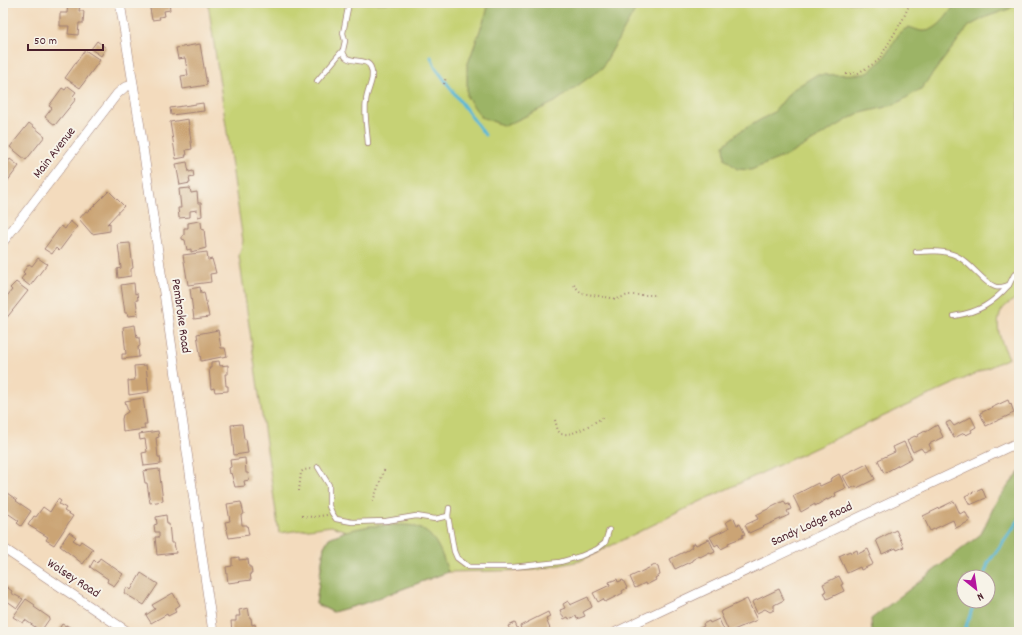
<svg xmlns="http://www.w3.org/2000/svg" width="1022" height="635" font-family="Dekko,sans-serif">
<rect width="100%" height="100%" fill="#f7f3e8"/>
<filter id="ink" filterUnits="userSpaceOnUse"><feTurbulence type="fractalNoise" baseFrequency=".025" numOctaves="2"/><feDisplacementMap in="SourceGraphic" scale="8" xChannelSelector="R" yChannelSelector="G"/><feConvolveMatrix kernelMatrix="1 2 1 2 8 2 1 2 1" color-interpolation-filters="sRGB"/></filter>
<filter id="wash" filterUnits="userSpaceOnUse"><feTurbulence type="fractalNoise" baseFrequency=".012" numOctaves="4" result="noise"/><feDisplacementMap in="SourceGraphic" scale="16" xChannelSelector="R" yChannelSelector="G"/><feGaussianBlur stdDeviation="0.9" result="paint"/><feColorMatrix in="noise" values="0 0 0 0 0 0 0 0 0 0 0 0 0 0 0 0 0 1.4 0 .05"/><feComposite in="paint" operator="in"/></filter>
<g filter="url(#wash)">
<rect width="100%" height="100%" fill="#f3dbbd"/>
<path fill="#c6d274" stroke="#887850" d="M208 3H1019V296C1014 300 1005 305 1002 310 993 327 1002 343 1009 358L697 503 580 561 535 570 448 572 362 604 333 612 316 604 324 547 329 538 346 531 331 526 279 533 239 256 243 241Z"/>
<g fill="#9cb466" stroke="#736a48" fill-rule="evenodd">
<path d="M487 3H639L602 68 555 102 505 126 481 117 467 97V66L487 11Z"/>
<path d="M956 3H1017L1009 9 986 17 969 26 921 89 894 105 857 114 790 154 751 170 737 169 725 159 724 145 739 132 774 112 792 90 816 75 866 74 884 58 900 32 909 27C912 28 917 30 921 31 937 33 948 14 956 3Z"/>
<path d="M1019 472V632H872L871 619 981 534 996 502ZM964 577H988V601H964Z"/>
<path d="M401 525C406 525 412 525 416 527 436 533 442 554 448 572L362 604 333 612 316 604 324 547 329 538 346 531 370 526Z"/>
</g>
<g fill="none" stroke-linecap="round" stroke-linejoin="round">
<g stroke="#59b8d8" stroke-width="3">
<path d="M431 57 435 67 485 135"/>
<path d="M984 577 988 563 1019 520"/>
<path d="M964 632 975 601"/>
</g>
</g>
<g id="blocks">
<g fill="#cba474">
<path d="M149 3H169L170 10 164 11 165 16 159 17 160 19 152 20Z"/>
<path d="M68 4 80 5 79 11H84L83 23H79L78 35 68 34 69 26H60V13H67Z"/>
<path d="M97 41 106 48 101 56 91 49Z"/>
<path d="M200 44 207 85 183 89 181 76 188 75 185 58 178 59 176 48Z"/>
<path d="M85 50 100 60 80 88 65 78Z"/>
<path d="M68 86 76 92 73 96 76 99 55 125 45 117 52 108 49 106 62 88 65 90Z"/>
<path d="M203 103 204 111 171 115 170 108Z"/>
<path d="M188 119 192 149 186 150 187 155H185L186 157 176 159 170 122Z"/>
<path d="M29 123 45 136 26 160 10 147Z"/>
<path d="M10 159 19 166 3 187V169Z"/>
<path d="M187 162 189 172 193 171 194 177 189 178 190 183 180 185 176 164Z"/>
<path d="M190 188 191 193 197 192 198 203H201L202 216 198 217 197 210 190 211V217L179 218 178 208H181L179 189Z"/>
<path d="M109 191 124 206 107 224 110 223V231L92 234 79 219 86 211 88 212Z"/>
<path d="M70 221 77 227 59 251 56 248 52 254 44 249 61 226 65 229Z"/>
<path d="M199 221 201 222 202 230 204 229 206 248 191 252V249L187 250 185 240 182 239V236L184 235V228H188V223Z"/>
<path d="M130 243 133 268 131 269V276L118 278 117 269 121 268 118 244Z"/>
<path d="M207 252 208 260 212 259 216 273 210 274 211 282 188 285 183 255Z"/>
<path d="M38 258 47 264 30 286 21 279 25 274 23 272 29 264 32 266Z"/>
<path d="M16 282 28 291 5 320 3 318V301L12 290 10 288Z"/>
<path d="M134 283 135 294 137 293 138 300H136L138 315 128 316 127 313H125L121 285Z"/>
<path d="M200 287 201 293 204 292 209 317 194 319 190 289Z"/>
<path d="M135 325 137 338 139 337 140 346 138 347 139 357 122 359V354H126L123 327Z"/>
<path d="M218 330 221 348H225L227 356 201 361 197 334Z"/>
<path d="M219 361 220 366 228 365V374H225L226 386H228V391L215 392 214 388 211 389 209 368H211V362Z"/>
<path d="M146 365 149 392 129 395 128 381 135 380 134 366Z"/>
<path d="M143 398 147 424H144L145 429 123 432 122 419 123 415 128 412 125 401Z"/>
<path d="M1008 400 1010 405 1011 404 1014 413 986 426 980 413Z"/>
<path d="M971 417 976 427 971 430 972 432 966 435 964 433 954 438 946 423 950 421 954 426Z"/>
<path d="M242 424 244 439H246L248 453 234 455 231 425Z"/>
<path d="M937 425 943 437 929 444 931 449 924 452 921 448 913 452 907 440 915 436 916 437 918 436V435L925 431 926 432Z"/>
<path d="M158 431 159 437 156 438 158 457H160L161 464 144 466 142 453 147 452 145 439 140 440 139 434Z"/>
<path d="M904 442 912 458 884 473 878 460 895 452 893 447Z"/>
<path d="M245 458 246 473H248L249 480 244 481 245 486 235 487 232 476 231 473 230 474 229 468 231 467 230 460Z"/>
<path d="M867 464 875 479 857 488 856 486 850 489 843 476Z"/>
<path d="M159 469 163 501 150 503 147 483H145L143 471Z"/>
<path d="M839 474 846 488 835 493 836 496 827 500V499L815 506V504L801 512 793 496 818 483 820 486 831 481 830 479Z"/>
<path d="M982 488 986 498 970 505 965 496Z"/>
<path d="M7 493 17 500 16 501 31 511 21 526 17 523 19 521 3 510V500Z"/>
<path d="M58 499 61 501 59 504 66 508 64 511 73 516 54 545 46 540 48 537 28 525 34 516 36 517 43 507 50 512Z"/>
<path d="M784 501 786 505 789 504 791 509 787 511 789 515 749 533 745 525 758 519 756 515Z"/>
<path d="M954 501 960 514 965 511 970 521 956 528 953 520 930 531 923 516Z"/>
<path d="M241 502 244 514 241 515 242 525H247L249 535 229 538 225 522 230 521 227 504Z"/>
<path d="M166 515 167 524H169L171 543H174L176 553 157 555 155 537H159V532H155L154 525 157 524 156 517Z"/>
<path d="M734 518 737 525 740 524 745 534 742 535 743 537 728 543 729 545 721 549 718 544 715 546 710 537 729 528 726 522Z"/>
<path d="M896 530 904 547 897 550 896 548 882 554 876 540Z"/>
<path d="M69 532 76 537 73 540 79 544 81 541 93 549 83 564 60 546Z"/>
<path d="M709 539 715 552 711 554 710 552 700 557 699 556 692 560V561L675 569 670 559 688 550 692 547 691 545 695 543 696 545Z"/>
<path d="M868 549 871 556H869L873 564 861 570 860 567 847 573 839 556 850 551 851 553 857 550 858 554Z"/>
<path d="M239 557V560L248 559 249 567H251L252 573H250L251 580 228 583 226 567 232 566V558Z"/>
<path d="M100 558 123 574 114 586 107 582 108 579 90 567 94 560 97 563Z"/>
<path d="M655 565 658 567 660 575 655 578 656 580 646 585 645 583 635 588 630 577Z"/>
<path d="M141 573 158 584 144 605 124 593 127 587 131 590Z"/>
<path d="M839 576 843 584 841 585 844 591 827 599 824 592 826 591 823 584Z"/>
<path d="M617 579 618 582 623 580 627 588 622 591 623 593 605 602 603 599 598 602 593 593 610 585 609 582Z"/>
<path d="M5 586 12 591 11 593 23 599 17 608 3 598V588Z"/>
<path d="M779 589 784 600 774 605V610L770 612 765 609 757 613 752 602Z"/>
<path d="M173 593 180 605 174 609 176 612 168 616 167 614 151 623 146 615 155 609 152 605Z"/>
<path d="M588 597 592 607 583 612 585 616 577 619 576 616 569 619 568 617 564 619 560 610 565 608 563 604 568 601 570 605Z"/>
<path d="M26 599 35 605 34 607 50 618 41 631 25 620 23 623 13 617Z"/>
<path d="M747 599 757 620 729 632 720 612Z"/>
<path d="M248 608 250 618H251L252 625 255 624 256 630H258L259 632H232L231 621H236V616H240L239 610Z"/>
<path d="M548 612 550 617 546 619 551 631 548 632H522L520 626Z"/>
<path d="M719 619 724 630 721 632H699L698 629 704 626 703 624 709 621 710 623Z"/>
<path d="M515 623 519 632H511L508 626Z"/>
<path d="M62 624 66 626V625L78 632H57Z"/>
</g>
</g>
</g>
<g filter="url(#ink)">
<use href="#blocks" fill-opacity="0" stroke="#9e7d74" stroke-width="1"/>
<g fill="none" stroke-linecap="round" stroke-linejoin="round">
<g stroke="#9e7d74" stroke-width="6">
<g id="service">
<path d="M343 50C344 67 367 55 371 68 375 80 367 89 366 101 364 115 367 129 368 144"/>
<path d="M317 81 343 50 345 41 343 33 349 3"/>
<path d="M916 252C929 251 945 250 957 256 970 262 984 284 996 287 1001 288 1005 286 1009 285L1014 275 1019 272"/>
<path d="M954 316C979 312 992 304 1009 285"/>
<path d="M318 467 329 485V506L332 513 336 519 352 522 386 521 416 516 435 519 448 516"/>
<path d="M449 508 448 516 454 551 457 558 469 567H513L560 562 581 556 597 549 605 543 609 530"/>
</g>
</g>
<g stroke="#9e7d74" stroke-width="10">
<g id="minor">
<path d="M120 3 140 127 213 632"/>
<path d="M3 242 117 94 125 87 133 85"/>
<path d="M3 548 128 632"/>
<path d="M616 632 1019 442"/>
</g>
</g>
<g stroke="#9e7d74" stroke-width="2" stroke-dasharray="1 3" stroke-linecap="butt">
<path d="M846 74 858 73 878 61 903 19 910 3"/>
<path d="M444 84 446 77"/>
<path d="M574 285 581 293 617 299 628 295H655"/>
<path d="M555 420 558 431 561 434C575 436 592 423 604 417"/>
<path d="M299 491 301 472 304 470 311 469"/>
<path d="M373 501 385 468"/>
<path d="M302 516 313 517 327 515"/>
</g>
<use href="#service" stroke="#fff" stroke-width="4.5"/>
<use href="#minor" stroke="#fff" stroke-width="9"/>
</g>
</g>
<g text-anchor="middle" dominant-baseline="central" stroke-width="4" stroke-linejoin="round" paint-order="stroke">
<g font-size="13" fill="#4a1f2b" stroke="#f7f3e8">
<text transform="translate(55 153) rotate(-52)">Main Avenue</text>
<text transform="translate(180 316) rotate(82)">Pembroke Road</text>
<text transform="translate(812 525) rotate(-25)">Sandy Lodge Road</text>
<text transform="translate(73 579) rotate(33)">Wolsey Road</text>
</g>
</g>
<rect width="1022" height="635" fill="none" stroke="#f7f3e8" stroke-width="16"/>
<g transform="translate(976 589) rotate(150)"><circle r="19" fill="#f7f3e8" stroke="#b29e9c"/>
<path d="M0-3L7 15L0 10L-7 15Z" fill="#b5179e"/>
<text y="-6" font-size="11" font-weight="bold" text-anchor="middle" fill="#4a1f2b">N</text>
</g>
<path d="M28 44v6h75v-6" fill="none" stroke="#4a1f2b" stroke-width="2"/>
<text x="34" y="44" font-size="12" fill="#4a1f2b" stroke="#f7f3e8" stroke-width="3" paint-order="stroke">50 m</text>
</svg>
